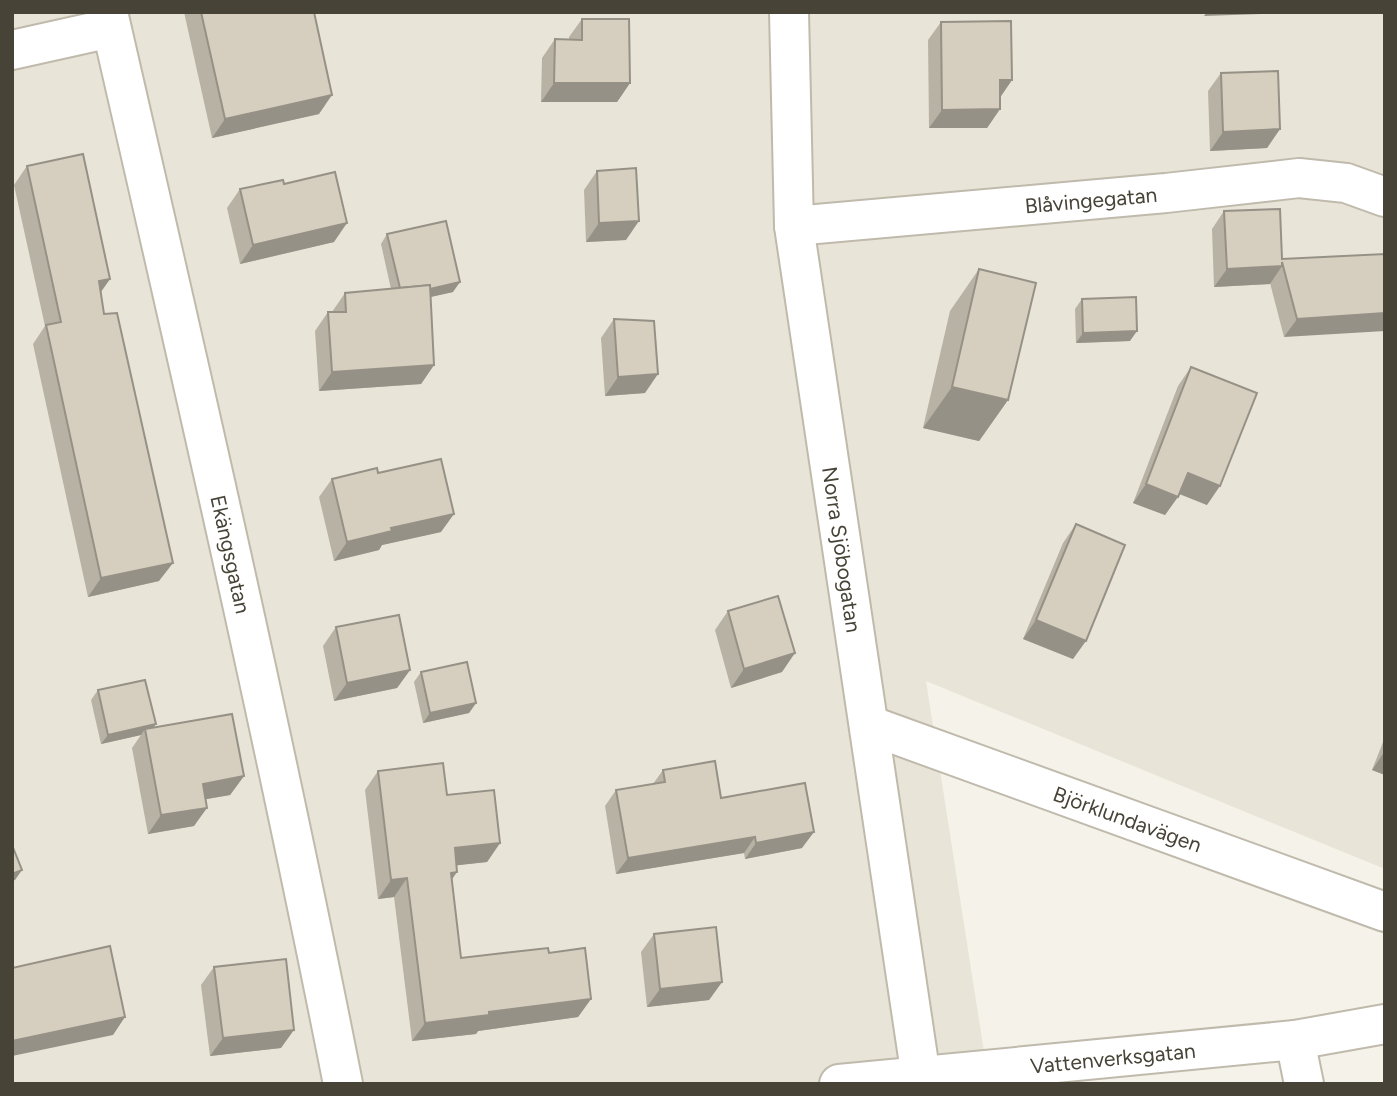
<svg xmlns="http://www.w3.org/2000/svg" width="1397" height="1096" font-family="Figtree,sans-serif">
<rect width="100%" height="100%" fill="#f4f2e9"/>
<path fill="#e8e4d7" d="M12 12H1385V869L926 681 989 1084H12Z"/>
<g fill="none" stroke-linecap="round" stroke-linejoin="round">
<g stroke="#c0baac" stroke-width="42">
<g id="minor">
<path id="s1" d="M108 12C190 369 272 725 343 1084"/>
<path id="s2" d="M789 12 794 226 922 1084"/>
<path d="M12 50 111 28"/>
<path id="s3" d="M794 226 1166 193 1299 178 1346 183 1385 197"/>
<path id="s4" d="M869 725 1385 912"/>
<path d="M1295 1040 1304 1084"/>
<path id="s5" d="M839 1084 1295 1040 1385 1024"/>
</g>
</g>
<use href="#minor" stroke="#fff" stroke-width="38"/>
</g>
<g fill="#b8b2a4">
<path d="M184 12H314L319 114 212 138Z"/>
<path d="M582 19 630 83 617 102H541L542 58 555 39H569V37Z"/>
<path d="M941 22 1012 80 1000 97V109L987 128H929L928 40Z"/>
<path d="M1221 73 1280 129 1267 148 1210 151 1208 91Z"/>
<path d="M27 166 110 279 101 292 104 314 159 581 88 597 33 344 45 326 14 185Z"/>
<path d="M597 171 626 240 586 242 584 190Z"/>
<path d="M284 184 334 242 240 264 227 208 240 189Z"/>
<path d="M1224 211 1282 259 1385 254 1284 337 1270 283V284L1214 287 1212 229Z"/>
<path d="M387 234 453 292 430 297 434 365 421 384 319 391 315 331 328 312H332L345 293 391 289 381 244Z"/>
<path d="M979 269 1008 400 979 441 923 428 950 311Z"/>
<path d="M1082 299 1130 341 1076 343 1075 309Z"/>
<path d="M614 319 645 393 605 396 601 338Z"/>
<path d="M1191 367 1207 505 1179 494 1165 515 1133 503 1178 386Z"/>
<path d="M378 473 441 532 382 545 379 550 334 561 319 497 332 479Z"/>
<path d="M1076 524 1073 659 1023 639 1063 543Z"/>
<path d="M728 611 782 672 731 688 715 630Z"/>
<path d="M336 627 410 670 397 688 334 701 323 646Z"/>
<path d="M421 672 476 703 469 713 423 723 414 682Z"/>
<path d="M98 690 153 728 244 776 230 795 206 799 194 826 148 834 132 748 141 735 101 744 91 700Z"/>
<path d="M1385 737V775L1372 770Z"/>
<path d="M663 770 721 798 802 848 745 859 744 853 616 874 605 806 616 790 653 784Z"/>
<path d="M378 771 447 795 500 843 487 862 457 865 452 880 461 958 549 953 591 999 578 1017 478 1031 476 1034 412 1041 394 897 378 899 365 790Z"/>
<path d="M654 934 722 982 709 1000 647 1007 641 952Z"/>
<path d="M214 967 281 1048 210 1056 201 985Z"/>
</g>
<g fill="#969186">
<path d="M1207 12H1262L1261 14 1204 16Z"/>
<path d="M1000 80H1012L999 99Z"/>
<path d="M554 83H630L617 102H541Z"/>
<path d="M332 95 319 114 212 138 225 119Z"/>
<path d="M1000 109 987 128H929L942 110Z"/>
<path d="M1280 129 1267 148 1210 151 1223 132Z"/>
<path d="M639 221 626 240 586 242 599 223Z"/>
<path d="M347 223 334 242 240 264 253 245Z"/>
<path d="M1282 266 1270 284 1214 287 1227 269Z"/>
<path d="M110 279 97 297 99 281Z"/>
<path d="M460 282 453 292 395 305 402 295Z"/>
<path d="M1385 313V331L1284 337 1297 319Z"/>
<path d="M1137 331 1130 341 1076 343 1083 333Z"/>
<path d="M434 365 421 384 319 391 332 372Z"/>
<path d="M658 374 645 393 605 396 618 377Z"/>
<path d="M952 387 1008 400 979 441 923 428Z"/>
<path d="M1188 473 1220 486 1207 505 1175 492Z"/>
<path d="M1146 484 1178 497 1165 515 1133 503Z"/>
<path d="M454 514 441 532 382 545 379 550 334 561 347 542 391 528Z"/>
<path d="M173 563 159 581 88 597 101 578Z"/>
<path d="M1036 620 1086 641 1073 659 1023 639Z"/>
<path d="M795 653 782 672 731 688 744 669Z"/>
<path d="M410 670 397 688 334 701 347 683Z"/>
<path d="M476 703 469 713 423 723 430 713Z"/>
<path d="M156 724 149 734 145 729 141 735 101 744 108 735Z"/>
<path d="M1385 751V775L1372 770Z"/>
<path d="M244 776 230 795 190 802 203 784Z"/>
<path d="M207 808 194 826 148 834 161 815Z"/>
<path d="M814 832 802 848 745 859 756 843Z"/>
<path d="M755 837 744 853 616 874 628 858Z"/>
<path d="M500 843 487 862 442 867 455 848Z"/>
<path d="M22 870 15 880 12 881V874Z"/>
<path d="M457 872 444 891 451 873Z"/>
<path d="M407 878 394 897 378 899 391 880Z"/>
<path d="M722 982 709 1000 647 1007 660 989Z"/>
<path d="M591 999 578 1017 478 1031 476 1034 412 1041 425 1023 489 1012Z"/>
<path d="M125 1017 113 1035 12 1056V1041Z"/>
<path d="M294 1030 281 1048 210 1056 223 1038Z"/>
</g>
<g fill="#d6cfbf" stroke="#969186" stroke-width="2">
<path d="M201 12H314L332 95 225 119Z"/>
<path d="M582 19H629L630 83H554L555 39 582 40Z"/>
<path d="M1011 21 1012 80H1000V109L942 110 941 22Z"/>
<path d="M1278 71 1280 129 1223 132 1221 73Z"/>
<path d="M83 154 110 279 99 281 104 314 117 313 173 563 101 578 46 325 61 322 27 166Z"/>
<path d="M636 168 639 221 599 223 597 171Z"/>
<path d="M335 172 347 223 253 245 240 189 283 180 284 184Z"/>
<path d="M1280 209 1282 259 1385 254V313L1297 319 1282 262V266L1227 269 1224 211Z"/>
<path d="M446 221 460 282 430 289V285L400 288 387 234Z"/>
<path d="M979 269 1036 283 1008 400 952 387Z"/>
<path d="M430 285 434 365 332 372 328 312H346L345 293Z"/>
<path d="M1136 297 1137 331 1083 333 1082 299Z"/>
<path d="M614 319 654 321 658 374 618 377Z"/>
<path d="M1191 367 1257 393 1220 486 1188 473 1178 497 1146 484Z"/>
<path d="M441 459 454 514 391 528 392 531 347 542 332 479 377 468 378 473Z"/>
<path d="M1076 524 1125 545 1086 641 1036 620Z"/>
<path d="M778 596 795 653 744 669 728 611Z"/>
<path d="M399 615 410 670 347 683 336 627Z"/>
<path d="M467 662 476 703 430 713 421 672Z"/>
<path d="M145 680 156 724 108 735 98 690Z"/>
<path d="M232 714 244 776 203 784 207 808 161 815 145 729Z"/>
<path d="M715 761 721 798 805 783 814 832 756 843 755 837 628 858 616 790 665 782 663 770Z"/>
<path d="M443 763 447 795 494 790 500 843 455 848 457 872 451 873 461 958 548 948 549 953 585 948 591 999 489 1012V1015L425 1023 407 878 391 880 378 771Z"/>
<path d="M12 845 22 870 12 874Z"/>
<path d="M716 927 722 982 660 989 654 934Z"/>
<path d="M110 946 125 1017 12 1041V968Z"/>
<path d="M286 959 294 1030 223 1038 214 967Z"/>
</g>
<g text-anchor="middle" dominant-baseline="central" stroke-width="5" stroke-linejoin="round" paint-order="stroke">
<g font-size="21" fill="#484337" stroke="#fff">
<text stroke="none"><textPath href="#s3" startOffset="298">Blåvingegatan</textPath></text>
<text stroke="none"><textPath href="#s2" startOffset="541">Norra Sjöbogatan</textPath></text>
<text stroke="none"><textPath href="#s1" startOffset="556">Ekängsgatan</textPath></text>
<text stroke="none"><textPath href="#s4" startOffset="275">Björklundavägen</textPath></text>
<text stroke="none"><textPath href="#s5" startOffset="275">Vattenverksgatan</textPath></text>
</g>
</g>
<rect width="1397" height="1096" fill="none" stroke="#484337" stroke-width="28"/>
</svg>
